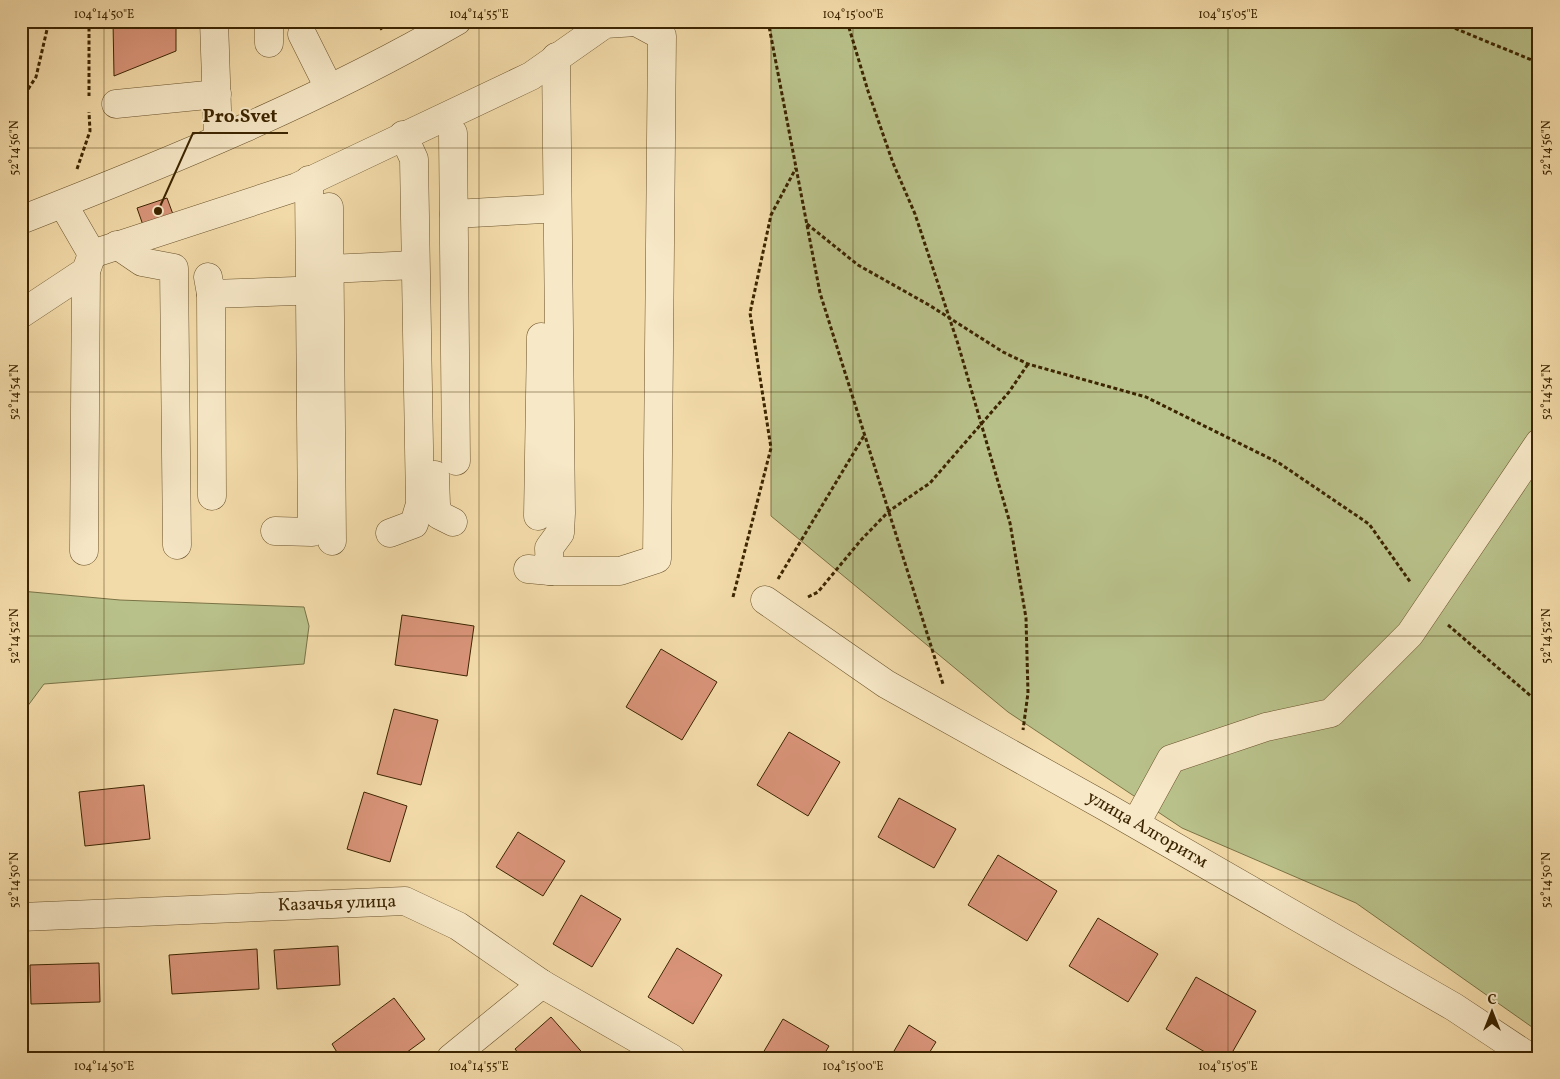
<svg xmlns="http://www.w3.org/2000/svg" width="1560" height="1079" font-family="Vollkorn,serif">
<rect width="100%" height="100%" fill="#f3dba9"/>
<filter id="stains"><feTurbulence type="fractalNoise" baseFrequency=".004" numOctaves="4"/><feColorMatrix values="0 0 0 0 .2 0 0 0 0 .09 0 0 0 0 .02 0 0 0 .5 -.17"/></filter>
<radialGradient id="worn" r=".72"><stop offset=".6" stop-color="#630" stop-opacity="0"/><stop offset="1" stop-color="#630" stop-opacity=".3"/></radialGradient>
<g fill="#b9c18a" stroke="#7a7346">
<path d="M771 21H1539V1032L1356 903 1182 828 1008 712 771 516Z"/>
<path d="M21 591 120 600 304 607 309 626 304 664 44 684 24 711 21 735Z"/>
</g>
<g fill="#d99479" stroke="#3c2501">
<path d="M113 21H176V51L114 76Z"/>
<path d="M167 198 174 217 144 228 137 208Z"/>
<path d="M402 615 474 626 467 676 395 665Z"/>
<path d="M661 649 717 682 682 740 626 707Z"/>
<path d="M394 709 438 720 421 785 377 774Z"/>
<path d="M789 732 840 762 808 816 757 785Z"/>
<path d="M144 785 150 839 85 846 79 792Z"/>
<path d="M364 792 407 806 390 862 347 849Z"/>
<path d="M899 798 956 829 934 868 878 837Z"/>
<path d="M518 832 565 861 543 896 496 867Z"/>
<path d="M998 855 1057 891 1027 941 968 905Z"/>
<path d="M581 895 621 919 592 967 553 944Z"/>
<path d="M1098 918 1158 954 1128 1002 1069 966Z"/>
<path d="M338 946 340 985 277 989 274 950Z"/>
<path d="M677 948 722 975 693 1024 648 997Z"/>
<path d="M257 949 259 989 172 994 169 955Z"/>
<path d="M99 963 100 1002 31 1004 30 965Z"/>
<path d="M1196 977 1256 1011 1229 1058H1215L1166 1029Z"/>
<path d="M394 998 425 1039 399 1058H253V1055L338 1054 332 1044Z"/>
<path d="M551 1017 587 1058H522L515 1049Z"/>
<path d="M783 1019 829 1046 822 1058H760Z"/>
<path d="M909 1025 936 1042 926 1058H890Z"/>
</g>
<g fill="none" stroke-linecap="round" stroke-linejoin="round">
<g stroke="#6a522b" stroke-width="29">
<g id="minor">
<path d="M214 21 218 139"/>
<path d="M269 21V43"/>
<path d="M302 34 329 88"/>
<path d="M116 104 217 94"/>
<path d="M453 133 456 461"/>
<path d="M63 204 92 254 297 187 531 76 605 24 636 22 662 36 657 559 620 571H550"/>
<path d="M329 207 332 541"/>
<path d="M454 214 543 209"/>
<path d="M21 220C169 162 319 101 457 21"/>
<path d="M117 245 142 262 174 268 177 545"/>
<path d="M329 269 415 265"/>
<path d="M208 277 211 294 295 291"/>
<path d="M211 294 212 496"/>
<path d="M21 314 86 271"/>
<path d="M435 475 436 505 439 515 453 522"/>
<path d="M538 516 541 337"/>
<path d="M275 531 312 532 309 180"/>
<path d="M390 533 414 524 420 504 414 159 403 135"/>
<path d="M84 551 86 271 92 254"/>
<path d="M528 569 550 571 549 548 560 533 561 513 556 57"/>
<path d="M765 600 886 684 1106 807 1454 1007 1531 1058"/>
<path d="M1136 823 1171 759 1266 727 1331 713 1410 634 1539 443"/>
<path d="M21 917 405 901 458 926 542 984 671 1058"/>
<path d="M451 1058 542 984"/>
</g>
</g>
<g stroke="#3c2501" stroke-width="3" stroke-dasharray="4 2.5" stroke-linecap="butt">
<path d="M89 21V96"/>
<path d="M376 21 383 31"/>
<path d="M768 21 820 293 943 684"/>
<path d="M847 21 868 91 893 163 915 214 958 344 1010 523 1026 618 1028 693 1023 730"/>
<path d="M1437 21 1539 63"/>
<path d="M21 100 36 77 49 21"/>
<path d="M77 169 90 131 89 112"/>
<path d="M807 224 858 265 929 305 1003 352 1028 364 1146 397 1279 463 1369 524 1411 583"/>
<path d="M778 579 865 434"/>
<path d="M733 597 771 448 750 313 771 215 796 168"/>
<path d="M808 597 818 592 861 540 889 511 930 483 1009 392 1028 364"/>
<path d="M1448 625 1539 703"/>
</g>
<use href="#minor" stroke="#f7e8c7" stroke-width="28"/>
</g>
<path fill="none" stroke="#3c2501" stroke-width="1" stroke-opacity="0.45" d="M104 21V1058M479 21V1058M853 21V1058M1228 21V1058M21 148H1539M21 392H1539M21 636H1539M21 880H1539"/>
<g text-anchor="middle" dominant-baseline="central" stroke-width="4" stroke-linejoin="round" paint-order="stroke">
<g font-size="18" fill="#3c2501" stroke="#f7e8c7">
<text transform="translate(1147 830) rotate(30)">улица Алгоритм</text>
<text transform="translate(337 904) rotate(-2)">Казачья улица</text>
</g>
</g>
<path fill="none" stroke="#3c2501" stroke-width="2" d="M158 211L193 133H288"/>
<circle fill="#3c2501" stroke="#f7e8c7" stroke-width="2" cx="158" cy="211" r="5"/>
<g font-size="19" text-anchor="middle" font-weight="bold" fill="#3c2501" stroke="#f7e8c7" stroke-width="4" stroke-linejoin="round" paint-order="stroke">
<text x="240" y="122">Pro.Svet</text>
</g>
<rect width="1560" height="1079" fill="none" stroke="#f3dba9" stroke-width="55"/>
<g transform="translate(1492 1012)" stroke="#f7e8c7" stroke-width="4" paint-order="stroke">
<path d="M0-4L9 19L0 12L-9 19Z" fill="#3c2501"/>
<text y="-8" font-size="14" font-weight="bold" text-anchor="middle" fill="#3c2501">С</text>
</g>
<rect x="28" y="28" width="1504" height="1024" fill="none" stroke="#3c2501" stroke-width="2"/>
<g font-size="12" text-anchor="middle" fill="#3c2501">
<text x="104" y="18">104°14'50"E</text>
<text x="479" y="18">104°14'55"E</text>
<text x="853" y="18">104°15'00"E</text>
<text x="1228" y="18">104°15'05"E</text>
<text transform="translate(14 148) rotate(-90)" y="4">52°14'56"N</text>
<text transform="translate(1546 148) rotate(-90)" y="4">52°14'56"N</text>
<text transform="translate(14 392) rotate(-90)" y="4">52°14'54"N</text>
<text transform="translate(1546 392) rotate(-90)" y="4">52°14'54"N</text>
<text transform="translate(14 636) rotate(-90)" y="4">52°14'52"N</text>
<text transform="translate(1546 636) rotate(-90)" y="4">52°14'52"N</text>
<text transform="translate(14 880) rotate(-90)" y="4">52°14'50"N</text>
<text transform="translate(1546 880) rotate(-90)" y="4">52°14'50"N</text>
<text x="104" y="1070">104°14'50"E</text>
<text x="479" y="1070">104°14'55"E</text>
<text x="853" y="1070">104°15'00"E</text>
<text x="1228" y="1070">104°15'05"E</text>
</g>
<rect width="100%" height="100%" filter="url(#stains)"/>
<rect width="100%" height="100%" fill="url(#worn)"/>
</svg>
